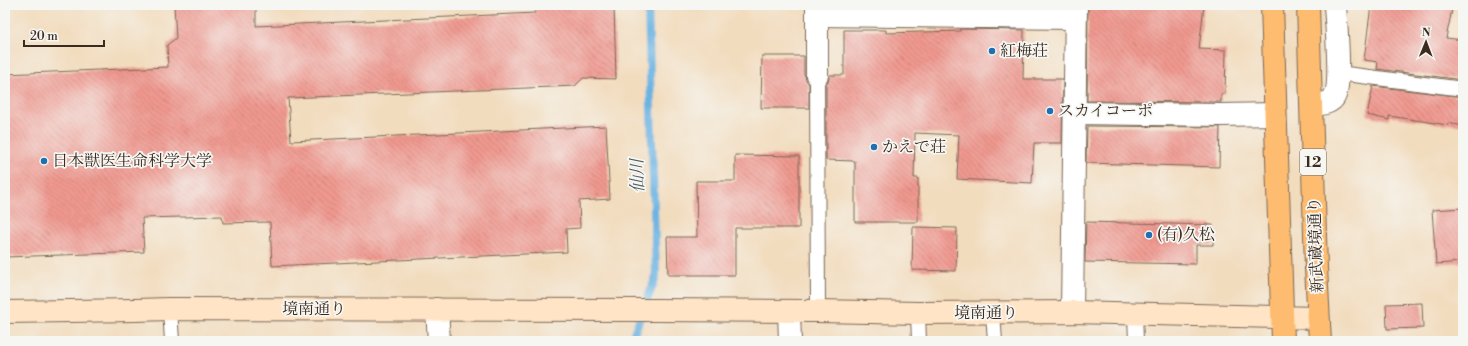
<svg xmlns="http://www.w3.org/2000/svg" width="1468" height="346" font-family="'Libre Bodoni','Noto Serif JP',serif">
<defs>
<pattern id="building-back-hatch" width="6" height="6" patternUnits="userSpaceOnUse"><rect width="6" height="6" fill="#f09990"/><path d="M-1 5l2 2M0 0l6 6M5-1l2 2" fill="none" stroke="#c47d75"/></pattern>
</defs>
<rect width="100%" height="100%" fill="#f6f6f2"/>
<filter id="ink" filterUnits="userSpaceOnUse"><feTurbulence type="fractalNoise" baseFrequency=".025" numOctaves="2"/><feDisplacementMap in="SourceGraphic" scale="8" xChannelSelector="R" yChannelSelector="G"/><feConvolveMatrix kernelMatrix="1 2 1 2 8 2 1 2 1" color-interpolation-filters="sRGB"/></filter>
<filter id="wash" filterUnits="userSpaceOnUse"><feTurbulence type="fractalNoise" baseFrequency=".012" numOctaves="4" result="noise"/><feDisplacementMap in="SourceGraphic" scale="16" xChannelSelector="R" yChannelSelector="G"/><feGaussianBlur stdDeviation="0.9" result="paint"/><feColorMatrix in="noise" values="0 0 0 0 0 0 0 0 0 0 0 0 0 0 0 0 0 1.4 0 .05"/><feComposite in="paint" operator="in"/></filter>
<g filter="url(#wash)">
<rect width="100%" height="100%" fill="#f2dcbe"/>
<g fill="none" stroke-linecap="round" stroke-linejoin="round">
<path stroke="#6ab3e2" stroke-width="8" d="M631 341 656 277 648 5"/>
</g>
<g id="blocks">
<g fill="url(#building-back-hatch)">
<path d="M174 5H256V26L535 13V5H614L616 79 583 78 575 86 288 98 291 141 606 126 610 199 579 201 580 228 566 229 567 252 272 266 270 222 223 223 222 216 142 218 144 252 5 257V74L168 67 167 45 176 38Z"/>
<path d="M1088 5H1204L1199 49 1226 50 1225 94H1221V102L1087 101Z"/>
<path d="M1371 5H1453L1446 38 1463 40V80L1377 69 1378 62 1364 60Z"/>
<path d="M960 29 1024 30 1023 79H1063L1062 143H1034L1032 183 957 179 959 135 915 133 914 178H918V222H855V161L826 160V84L828 81 830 75H844V30H886V33L960 31Z"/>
<path d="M762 56H804V74L809 84V108H761Z"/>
<path d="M1373 86 1463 97V126L1448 123V125L1389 116V120L1367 115Z"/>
<path d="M1087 126 1220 127 1219 167 1086 163Z"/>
<path d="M735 155 799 156V228H735V275H668L667 237H697L696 181H735Z"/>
<path d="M1463 208V262L1436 264 1432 210Z"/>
<path d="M1086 222 1213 225V245H1196V264L1085 262Z"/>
<path d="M913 227 957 228 956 271 912 270Z"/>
<path d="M1422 303 1423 328 1387 329 1386 304Z"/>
</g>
</g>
</g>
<g filter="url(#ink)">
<use href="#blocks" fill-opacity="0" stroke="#7b6856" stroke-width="1"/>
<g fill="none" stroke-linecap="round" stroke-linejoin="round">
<g stroke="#7b6856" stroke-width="16">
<g id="lane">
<path d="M1338 73 1463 89"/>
<path d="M817 75 818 311"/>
<path d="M170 309 172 341"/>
<path d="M918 313 919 341"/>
<path d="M993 313 995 341"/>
<path d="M1135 314 1136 341"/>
</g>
</g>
<g stroke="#7b6856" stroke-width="24">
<g id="street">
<path d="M817 5V75"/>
<path d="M817 15 1075 18"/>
<path d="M1312 106C1319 104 1330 104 1334 97 1342 86 1336 22 1335 5"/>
<path d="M1074 113 1221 115 1275 114"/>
<path d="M437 309 439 341"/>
<path d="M789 311 790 341"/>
<path d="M1072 312 1076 5"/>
</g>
</g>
<g stroke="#7b6856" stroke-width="24">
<path id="secondary" d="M5 312 135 310 170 309 655 310 818 311 918 313 1072 312 1318 318"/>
</g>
<g stroke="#7b6856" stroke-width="24">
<g id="primary">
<path d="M1272 5 1283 341"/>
<path d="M1308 5 1316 268 1320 341"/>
</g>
</g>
<use href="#lane" stroke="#fff" stroke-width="14"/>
<use href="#street" stroke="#fff" stroke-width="22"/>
<use href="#secondary" stroke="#ffe4c6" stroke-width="22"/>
<use href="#primary" stroke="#febc70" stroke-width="22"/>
</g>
</g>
<g fill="#1f6fb2" stroke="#f6f6f2" stroke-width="1.5">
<circle cx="992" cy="51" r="4"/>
<circle cx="1050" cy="111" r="4"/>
<circle cx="874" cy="147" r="4"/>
<circle cx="44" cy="161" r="4"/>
<circle cx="1149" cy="235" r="4"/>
</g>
<g text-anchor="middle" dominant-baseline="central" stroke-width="3.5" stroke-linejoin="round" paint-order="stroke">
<rect fill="#f6f6f2" stroke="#73675e" stroke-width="1" x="1300" y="149" width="26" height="26" rx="3"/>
<g font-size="15" font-weight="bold" fill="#3b2a1e">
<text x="1313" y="162">12</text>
</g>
<g font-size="16" fill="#3b2a1e" stroke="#f6f6f2" text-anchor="start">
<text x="1000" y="51">紅梅荘</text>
<text x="1058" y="111">スカイコーポ</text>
<text x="882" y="147">かえで荘</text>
<text x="52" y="161">日本獣医生命科学大学</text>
<text x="1157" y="235">(有)久松</text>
</g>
<g font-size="16" fill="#3b2a1e" stroke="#f6f6f2">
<text transform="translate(1316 245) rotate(-92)">新武蔵境通り</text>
<text x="314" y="309">境南通り</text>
<text x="986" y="313">境南通り</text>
</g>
<g font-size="17" font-style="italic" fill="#4b5a63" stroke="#f6f6f2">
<text transform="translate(638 176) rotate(-92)">仙川</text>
</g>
</g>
<rect width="1468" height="346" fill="none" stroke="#f6f6f2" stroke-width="20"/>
<g transform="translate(1426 42) rotate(1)" stroke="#f6f6f2" stroke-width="3" paint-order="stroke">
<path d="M0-3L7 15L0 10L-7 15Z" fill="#3b2a1e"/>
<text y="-6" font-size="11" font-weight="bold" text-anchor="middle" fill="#3b2a1e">N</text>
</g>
<path d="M24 40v6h80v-6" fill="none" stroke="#3b2a1e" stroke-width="2"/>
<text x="30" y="40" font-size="12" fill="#3b2a1e" stroke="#f6f6f2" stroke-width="3" paint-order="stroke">20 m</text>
</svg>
